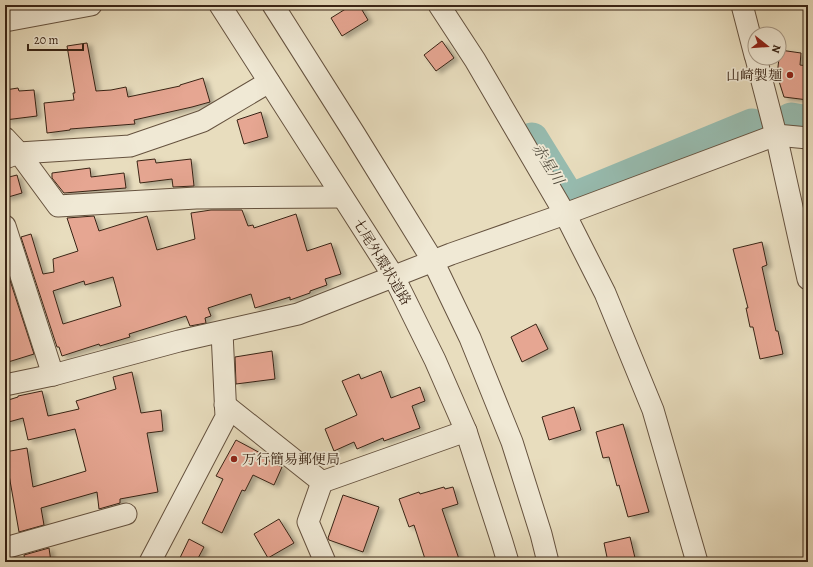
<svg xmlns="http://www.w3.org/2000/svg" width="813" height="567" font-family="Alegreya,'Noto Serif JP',serif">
<defs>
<filter id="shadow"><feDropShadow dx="4.5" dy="2.5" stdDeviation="2" flood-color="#0004"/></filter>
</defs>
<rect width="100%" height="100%" fill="#e8ddbe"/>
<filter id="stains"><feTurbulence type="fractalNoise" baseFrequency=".005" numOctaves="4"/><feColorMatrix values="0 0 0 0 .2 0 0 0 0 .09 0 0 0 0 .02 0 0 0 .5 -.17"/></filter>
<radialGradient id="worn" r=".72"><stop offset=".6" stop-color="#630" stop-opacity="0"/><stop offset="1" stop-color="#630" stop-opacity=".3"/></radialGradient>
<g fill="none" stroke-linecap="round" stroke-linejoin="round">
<g stroke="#97bcb0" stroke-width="33">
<path d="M791 119 808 122"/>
<path d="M532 139 566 194 577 197 752 125"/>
</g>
</g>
<g fill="#e6a692" stroke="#392415" fill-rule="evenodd" filter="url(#shadow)">
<path d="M352 5H359L368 20 342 36 331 18Z"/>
<path d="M442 41 454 58 436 71 424 55Z"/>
<path d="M87 43 96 91 111 90 126 87 128 97 180 86V85L203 78 210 102 192 107 134 120 135 124 70 129V130L47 133 44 103 74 100 73 93H75L67 46Z"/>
<path d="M780 50 801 53 800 65 808 66V100L784 97 777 75Z"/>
<path d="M18 88 19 91 34 90 37 116 5 120V90Z"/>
<path d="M261 112 268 137 244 144 237 120Z"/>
<path d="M155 159 156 163 191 159 194 186 173 187 172 179 140 183 137 161Z"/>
<path d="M90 168 91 177 124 173 126 188 64 193 52 178V173Z"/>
<path d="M17 175 22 193 5 198V178Z"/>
<path d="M211 210H242L248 226 253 225 254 228 296 214 307 251 331 243 341 274 325 279 327 285 310 291V293L290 300V297L255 308 251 294 208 308 211 316 205 318 206 323 190 326 186 316 129 334 130 337 100 346 99 344 62 356 59 347H57L21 237 31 234 43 274 54 272 53 259 78 251 67 218 94 216 99 231 147 216 157 250 195 239 191 213ZM113 277 121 306 63 324 53 291 84 281 85 285Z"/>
<path d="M762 242 767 265 762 267 776 331H778L783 354 760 359 753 327H750L746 308H748L733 249Z"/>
<path d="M5 265 34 354 5 363Z"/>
<path d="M536 324 548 349 522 362 511 337Z"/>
<path d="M272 351 275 379 236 384 235 357Z"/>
<path d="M381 371 391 398 420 387 425 401 412 406 420 428 384 441 383 438 357 449 354 442 334 451 325 429 357 415 342 381 359 374 361 379Z"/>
<path d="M132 372 141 413 161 410 163 431 147 433 158 492 120 499V503L99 509 97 492 41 508 44 525 19 532 5 452 27 448 33 487 86 471 75 429 28 440 23 418 5 423V401L18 397V396L42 391 48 416 79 409 76 401 116 389 113 377Z"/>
<path d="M574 407 581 430 549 440 542 417Z"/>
<path d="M623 424 649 512 628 517 619 485 617 486 609 457 603 458 596 432Z"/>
<path d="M236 440 264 455 263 458 282 467 274 485 253 475 245 491 242 490 222 533 202 523 223 479 216 476Z"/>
<path d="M444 487 445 489 453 487 458 504 442 509 460 562H426L414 525 409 527 399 499 419 492 420 494Z"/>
<path d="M343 495 379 507 363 552 329 540 328 538Z"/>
<path d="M279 519 294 543 268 558 254 534Z"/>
<path d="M630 537 636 562H608L604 543Z"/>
<path d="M189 539 204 547 196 562H178Z"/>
<path d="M49 548 51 562H25L24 555Z"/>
</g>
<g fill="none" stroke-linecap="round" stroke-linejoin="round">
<g stroke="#65523f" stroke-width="23">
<g id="minor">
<path d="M220 5 394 277 435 360 466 431 502 542 508 562"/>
<path d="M273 5 354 133 433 261 470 338 512 442 541 534 548 562"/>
<path d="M439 5 475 60 565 214 605 293 653 410 697 562"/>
<path d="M742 5 755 55"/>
<path d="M5 21 91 5"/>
<path d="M756 58 776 135 808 279"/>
<path d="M5 138 19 153 130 146 203 121 269 82"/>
<path d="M5 158 19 153 58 206 196 198 342 197"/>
<path d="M5 226 53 375"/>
<path d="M5 385 53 375 179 341 298 314 451 254 565 214 776 135 808 138"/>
<path d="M225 405 322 482"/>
<path d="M5 548 126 514"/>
<path d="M150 562 226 417 222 332"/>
<path d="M325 562 308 522 322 482 466 431"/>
</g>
</g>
<use href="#minor" stroke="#f0e9d5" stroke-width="21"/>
</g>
<g fill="#8f2418" stroke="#f0e9d5" stroke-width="1.5">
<circle cx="790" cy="75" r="4"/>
<circle cx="234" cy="459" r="4"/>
</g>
<g text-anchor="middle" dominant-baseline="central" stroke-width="3.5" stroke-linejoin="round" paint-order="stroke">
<g font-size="14" fill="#392415" stroke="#f0e9d5" text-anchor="end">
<text x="782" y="75">山崎製麺</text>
<text x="242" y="459" text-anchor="start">万行簡易郵便局</text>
</g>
<g font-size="14" fill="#392415" stroke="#f0e9d5">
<text transform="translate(382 262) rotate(59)">七尾外環状道路</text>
</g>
<g font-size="15" font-style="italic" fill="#504a3c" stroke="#f0e9d5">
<text transform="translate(548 164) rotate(58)">赤星川</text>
</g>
</g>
<rect width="813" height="567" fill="none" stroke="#e8ddbe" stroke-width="20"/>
<rect x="6" y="6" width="801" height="555" fill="none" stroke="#392415" stroke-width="2"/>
<rect x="10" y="10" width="793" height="547" fill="none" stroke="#392415"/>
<g transform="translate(767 46) rotate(107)"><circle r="19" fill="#f0e9d5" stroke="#a79a88"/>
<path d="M0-3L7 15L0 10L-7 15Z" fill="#8f2418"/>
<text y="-6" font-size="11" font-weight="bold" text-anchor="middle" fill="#392415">N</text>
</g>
<path d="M28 44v6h55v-6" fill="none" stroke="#392415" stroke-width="2"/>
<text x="34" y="44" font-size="12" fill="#392415" stroke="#f0e9d5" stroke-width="3" paint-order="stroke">20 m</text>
<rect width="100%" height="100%" filter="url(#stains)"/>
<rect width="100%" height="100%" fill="url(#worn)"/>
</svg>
